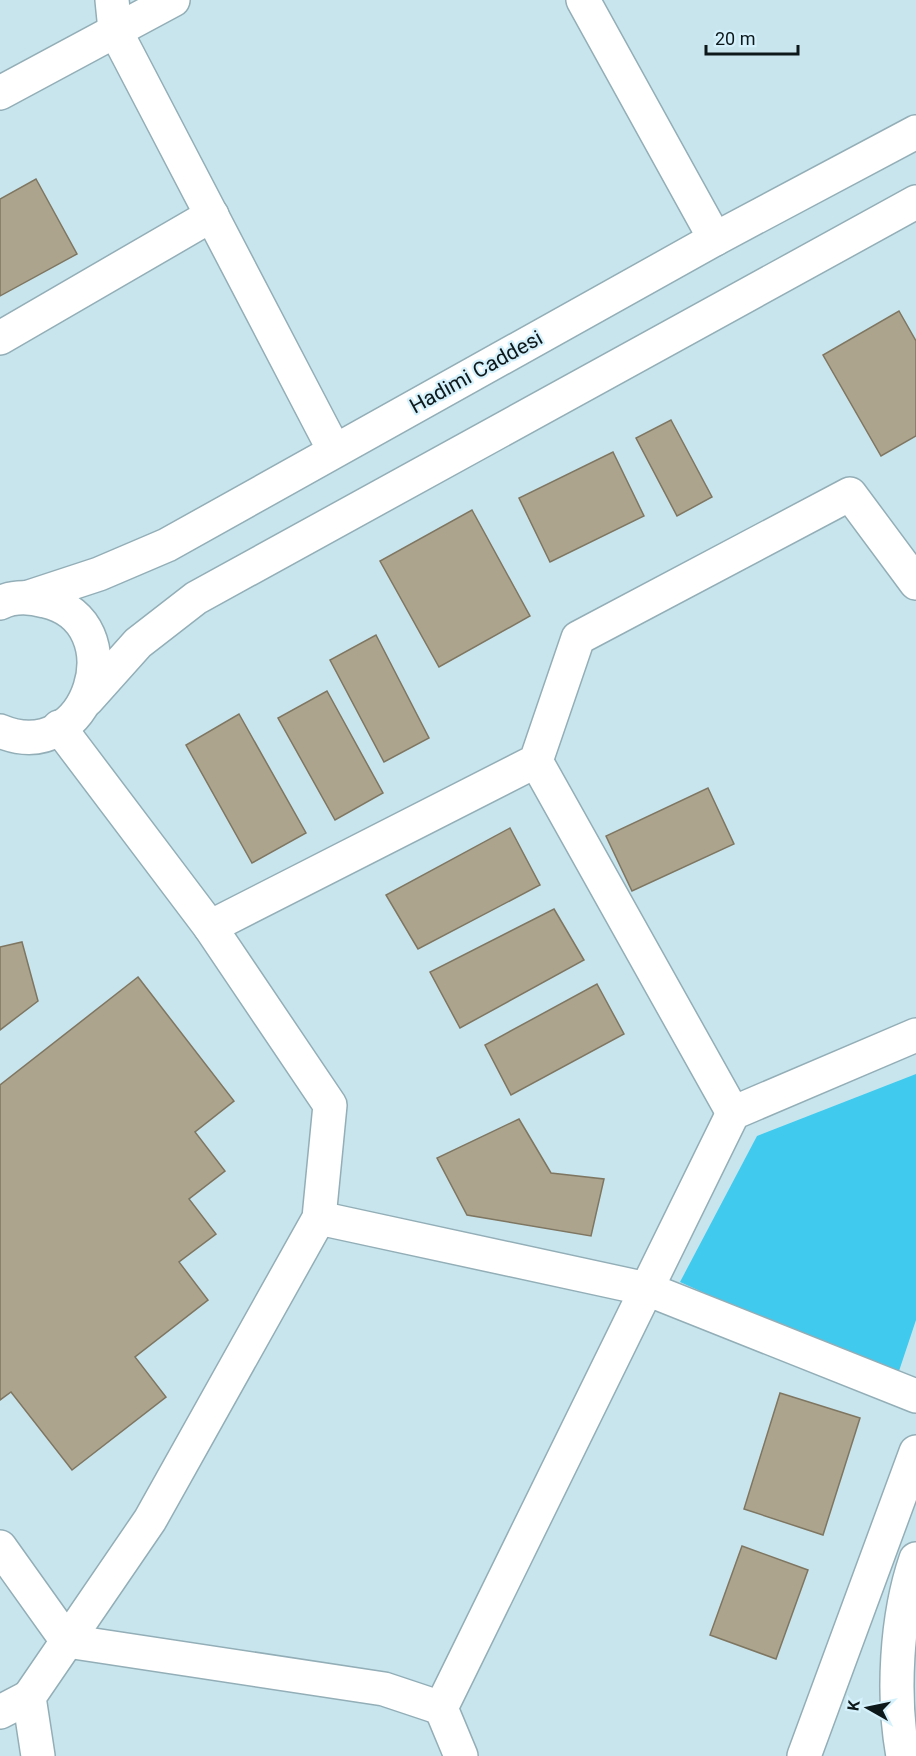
<svg xmlns="http://www.w3.org/2000/svg" width="916" height="1756" font-family="Roboto,sans-serif">
<rect width="100%" height="100%" fill="#c8e5ee"/>
<path fill="#3fcaee" d="M916 1074V1320L896 1380 680 1282 757 1136Z"/>
<g fill="#ada48e" stroke="#7f7661" stroke-width="1.5">
<path d="M36 179 77 254 0 296V199Z"/>
<path d="M899 311 916 341V436L881 456 823 355Z"/>
<path d="M671 420 712 497 677 516 636 438Z"/>
<path d="M613 452 644 516 550 562 519 498Z"/>
<path d="M472 510 530 616 439 667 380 561Z"/>
<path d="M376 635 429 738 384 762 330 660Z"/>
<path d="M327 691 383 793 335 820 278 718Z"/>
<path d="M239 714 306 833 252 863 186 745Z"/>
<path d="M708 788 734 844 632 891 606 836Z"/>
<path d="M510 828 540 885 418 949 386 895Z"/>
<path d="M554 909 584 960 460 1028 430 972Z"/>
<path d="M22 942 38 1001 0 1030V947Z"/>
<path d="M138 977 234 1101 195 1132 225 1171 189 1199 216 1234 179 1262 208 1300 135 1357 166 1397 72 1470 11 1392 0 1400V1085Z"/>
<path d="M597 984 624 1034 511 1095 485 1045Z"/>
<path d="M519 1119 551 1173 604 1179 591 1236 467 1215 437 1158Z"/>
<path d="M780 1393 860 1418 823 1535 744 1509Z"/>
<path d="M742 1546 808 1570 776 1659 710 1635Z"/>
</g>
<g fill="none" stroke-linecap="round" stroke-linejoin="round">
<g stroke="#93aeb7" stroke-width="36">
<g id="street">
<path d="M112 0 115 30 334 450"/>
<path d="M583 0 715 239"/>
<path d="M0 93 173 0"/>
<path d="M0 338 212 215"/>
<path d="M536 761 733 1113"/>
<path d="M210 927 536 761 578 638 850 494 916 583"/>
<path d="M319 1218 647 1289 916 1396"/>
<path d="M0 1547 67 1641 384 1689 441 1708"/>
<path d="M0 1712 29 1697"/>
<path d="M38 1756 29 1697 150 1520 319 1218 330 1105 210 927 59 727"/>
<path d="M461 1756 441 1708 733 1113 916 1035"/>
</g>
</g>
<g stroke="#93aeb7" stroke-width="36">
<g id="secondary">
<path d="M29 597 99 574 167 545 715 239 916 132"/>
<path d="M0 603C14 596 30 597 45 601 134 621 91 769 0 731"/>
<path d="M87 700 138 643 196 598 916 202"/>
<path d="M804 1756 916 1452"/>
<path d="M903 1756C892 1696 896 1617 916 1559"/>
</g>
</g>
<use href="#street" stroke="#fff" stroke-width="33"/>
<use href="#secondary" stroke="#fff" stroke-width="33"/>
</g>
<g text-anchor="middle" dominant-baseline="central" stroke-width="4.5" stroke-linejoin="round" paint-order="stroke">
<g font-size="21" fill="#0d181b" stroke="#d5f2fc">
<text transform="translate(476 372) rotate(-29)">Hadimi Caddesi</text>
</g>
</g>
<g transform="translate(868 1708) rotate(279)" stroke="#d5f2fc" stroke-width="4.5" paint-order="stroke">
<path d="M0-4.5L10 22L0 15L-10 22Z" fill="#0d181b"/>
<text y="-9" font-size="16" font-weight="bold" text-anchor="middle" fill="#0d181b">K</text>
</g>
<path d="M706 45v9h92v-9" fill="none" stroke="#0d181b" stroke-width="3"/>
<text x="715" y="45" font-size="18" fill="#0d181b" stroke="#d5f2fc" stroke-width="4.5" paint-order="stroke">20 m</text>
</svg>
